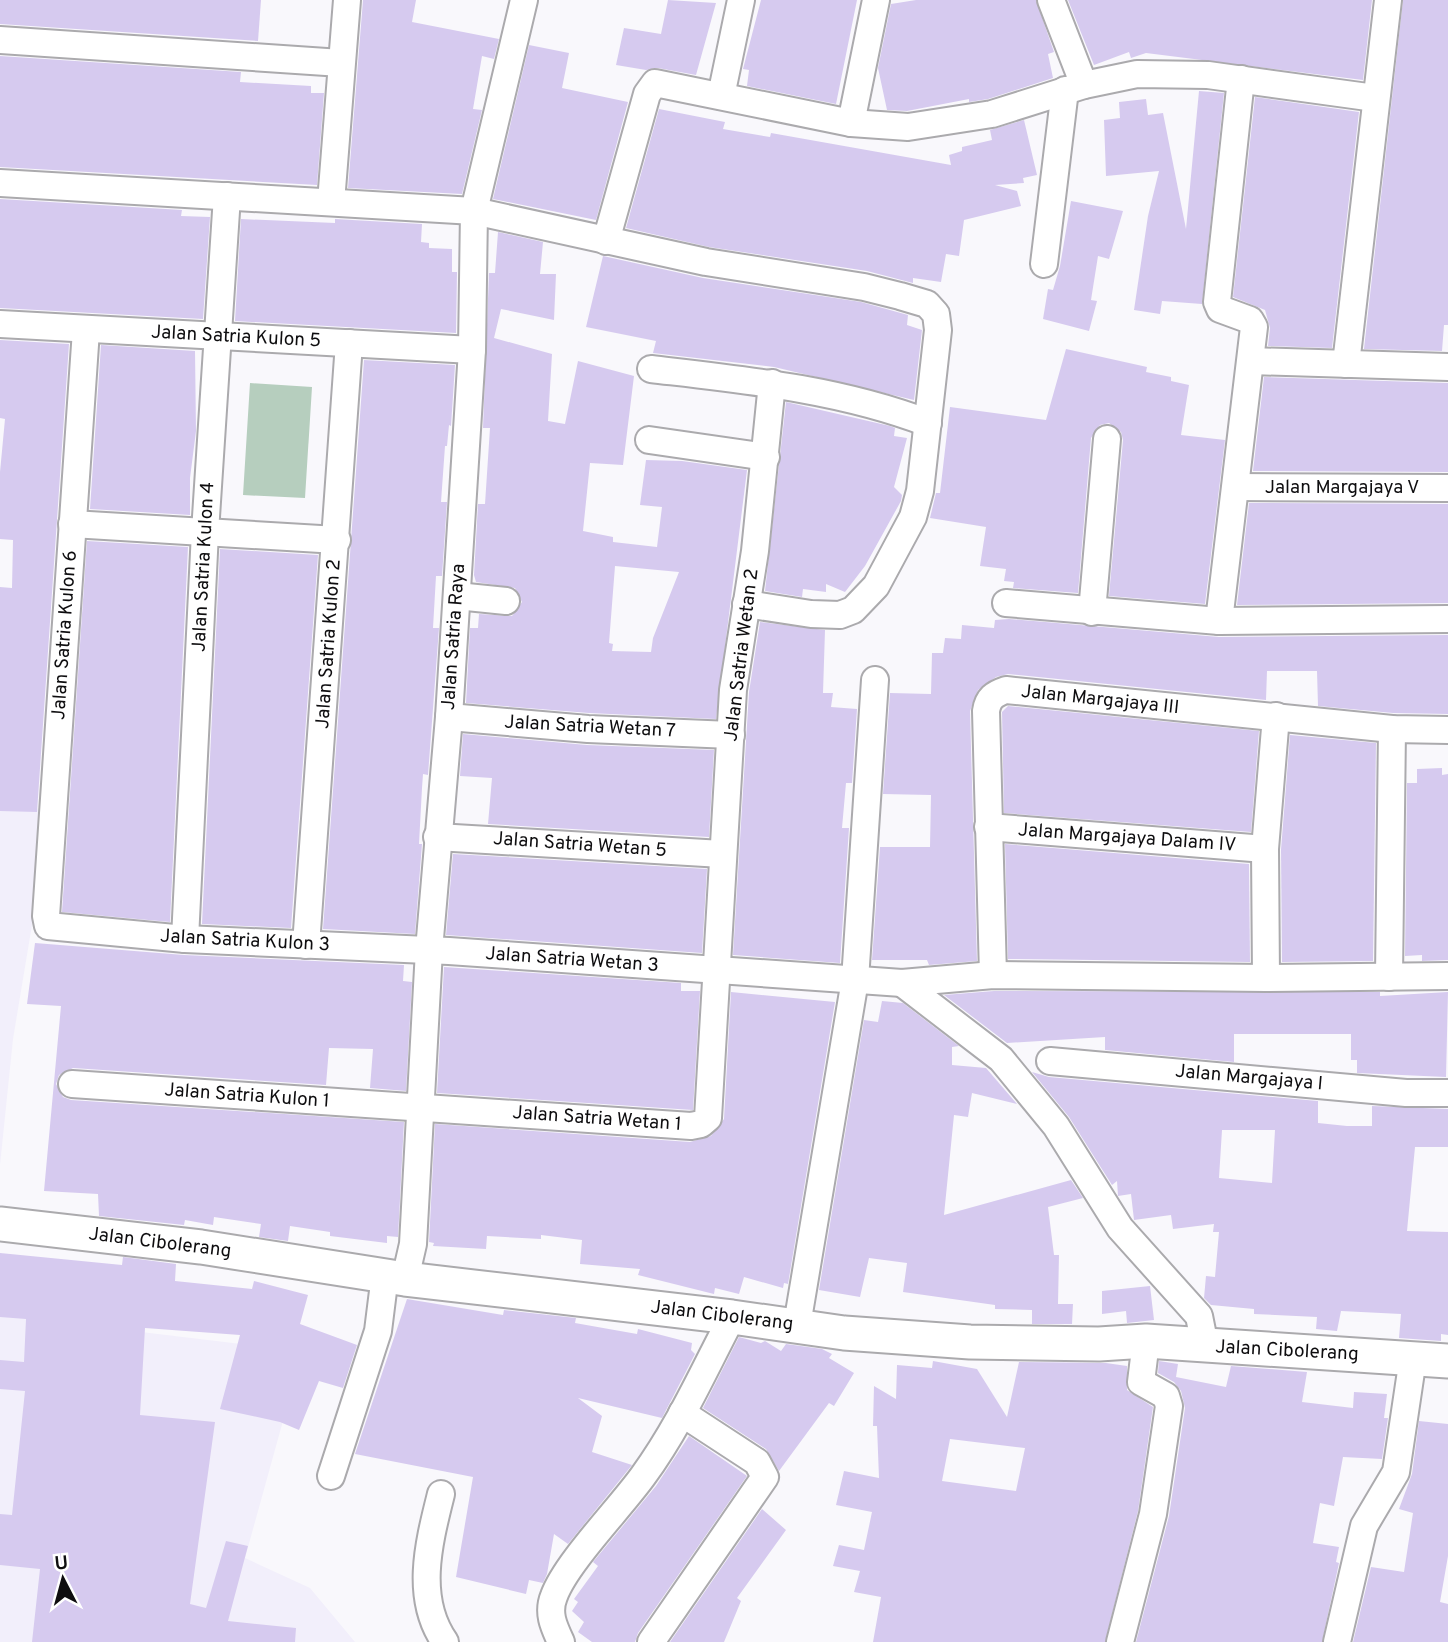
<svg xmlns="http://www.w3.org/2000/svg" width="1448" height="1642" font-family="Overpass,sans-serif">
<rect width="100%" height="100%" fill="#f9f8fc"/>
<g fill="#f2effb">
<path d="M0 804 40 810 32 925 13 1039 0 1165Z"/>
<path d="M0 1315 241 1344 286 1410 245 1558 310 1588 355 1642H0Z"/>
</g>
<path fill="#b6cebe" d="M250 383 312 387 305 498 243 495Z"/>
<g fill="#d6caef" fill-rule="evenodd">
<path d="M0 0H261L258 41 0 24Z"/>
<path d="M363 0H416L412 22 499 39 494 59 482 56 473 109 482 110 462 194 348 188Z"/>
<path d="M668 0 716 3 696 75 658 68 646 70 616 65 624 28 661 34Z"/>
<path d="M761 0H857L836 104 747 86 749 70 743 69Z"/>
<path d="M916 0H1036L1054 52 1048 54 1053 78 988 99 969 102V99L907 111 887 110 878 68 891 4Z"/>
<path d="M1068 0H1372L1363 80 1146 53 1131 58 1129 52 1094 65Z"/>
<path d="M1403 0H1448V325H1444L1442 351 1364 349Z"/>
<path d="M529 45 569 53 562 88 628 102 596 220 493 199Z"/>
<path d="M0 56 241 72 240 82 311 86V93H324L317 185 0 167Z"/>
<path d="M1199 91 1224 93 1202 304 1162 301 1160 314 1134 310 1148 216 1159 171 1106 176 1104 120 1120 118 1119 102 1146 99 1148 115 1163 113 1186 229Z"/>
<path d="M1255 97 1359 112 1332 348 1268 346 1270 328 1265 310 1233 297Z"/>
<path d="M659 109 725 122 723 129 770 137 771 133 951 165 949 155 962 151V147L992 140 990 130 1024 120 1037 175 1023 178 1024 183 995 185 1017 191 1021 206 964 220 959 256 946 254 941 282 913 278V283L867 271 709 247 626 228Z"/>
<path d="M0 199 182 210 181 216 210 217 203 319 0 308Z"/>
<path d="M1071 201 1123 211 1109 259 1098 256 1091 300 1097 301 1089 331 1043 319 1048 289 1053 290 1060 266Z"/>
<path d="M241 219 335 223V219L422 224 421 242 429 243V248L452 249V272H457L456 333 235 321Z"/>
<path d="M498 232 543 242 540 274H556L554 320 501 309 494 338 552 354 548 421 565 424 578 361 634 376 623 465 590 463 583 531 613 537V542L657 547 662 507 640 505 646 460 682 461 747 470 716 719 589 713 466 703 470 628H478L479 614 512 616 522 602 515 588 476 582 474 575 478 504H485L490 428H483L489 273H495ZM615 566 679 572 653 638 651 652 612 651 613 644 609 643Z"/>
<path d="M603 256 703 278 861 302 908 315 907 325 922 330 914 400 774 367 653 353 656 341 586 327Z"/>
<path d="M0 340 69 344 37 812 0 811V587L12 588 13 540 0 539V472L5 419 0 418Z"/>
<path d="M101 345 195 351 196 431 190 478V515L90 509Z"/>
<path d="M1066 349 1147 367 1146 372 1171 377V381L1189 385 1181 435 1225 440 1205 604 1109 596 1123 440 1121 432 1109 423 1100 425 1091 438 1078 593 1013 588 1014 582 1004 581 1006 569 980 566 986 527 930 518 936 493H940L950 407 1046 420Z"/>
<path d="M364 360 455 365 451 426 449 425 447 446H445L441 502H447L442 576H436L433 628H439L428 775 423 774 422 788 419 844H422L415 934 323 929Z"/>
<path d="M1264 377 1448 383V472L1253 471Z"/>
<path d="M786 402 890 426 895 428 894 436 907 438 894 487 902 495 901 501 865 566 845 592 826 584V592L803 589 802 597 765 591Z"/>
<path d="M1249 503 1448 504V603L1237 605Z"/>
<path d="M87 541 188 547 170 922 62 912Z"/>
<path d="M220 549 318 555 291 928 202 924Z"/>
<path d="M1009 619 1219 637 1448 635V714L1393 713 1318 706 1317 671H1267L1266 700 1008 674 996 677 978 690 970 711 977 961 929 965 927 960H872L880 847H930L931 795 883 794 890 693 931 694 932 653H943L945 638 961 639 962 625 994 628 995 620Z"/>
<path d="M760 622 825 630 823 693H833L831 707 857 709 852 783H846L842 828H849L840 963 733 955 749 692Z"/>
<path d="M1008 706 1259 731 1251 832 1004 813 1002 712Z"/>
<path d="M463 734 587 745 714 750 709 837 488 824 492 778 460 776Z"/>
<path d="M1290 735 1376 743 1373 961 1282 962 1281 850Z"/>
<path d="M1442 768V775L1448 774V960L1422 961V955L1405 956 1407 783H1417V769Z"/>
<path d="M1005 844 1249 864 1250 962 1008 959Z"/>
<path d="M453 854 707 869 702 953 446 935Z"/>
<path d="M35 943 184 955 404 965 403 981 412 982 406 1091 370 1088 373 1049 329 1048 326 1085 73 1068 59 1075 56 1084 63 1097 71 1100 404 1122 398 1237 387 1236V1243L330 1236V1232L290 1226 288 1241 259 1237 261 1224 214 1217 213 1225 185 1220 184 1225 99 1216 98 1194 44 1191 61 1006 27 1004Z"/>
<path d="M444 967 681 983V991H700L693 1110 437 1093Z"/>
<path d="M994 991 1380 992V996L1448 992 1446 1077 1357 1073V1060H1351V1034H1234V1062L1105 1050V1037L1007 1043 944 995Z"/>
<path d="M731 992 835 1002 788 1284 784 1283 783 1288 744 1277 739 1294 715 1288 714 1294 638 1275 640 1269 580 1264 582 1240 541 1235V1239L487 1236 486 1249 433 1246 434 1243 429 1242 435 1124 690 1142 711 1136 724 1119Z"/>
<path d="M882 1001 903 1003 959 1046 952 1047V1065L986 1068 1017 1104 972 1093 968 1117 954 1115 944 1215 1071 1180 1083 1198 1048 1207 1054 1255H1059L1058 1304H1073L1072 1324H1032V1310L995 1309V1305L903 1292 907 1263 869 1258 860 1297 819 1290 864 1020 878 1022Z"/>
<path d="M1032 1072 1049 1077 1318 1101V1123L1347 1126H1372V1106L1448 1109V1147H1415L1407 1231 1448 1232V1335L1441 1334V1341L1399 1338 1401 1314 1341 1311 1337 1331 1316 1329 1317 1317 1254 1314V1309L1211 1305 1204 1298 1206 1276 1215 1277 1219 1232H1213L1214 1224 1173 1229 1171 1215 1134 1220 1131 1194 1118 1196 1117 1181 1112 1185 1069 1117ZM1222 1130H1275L1272 1183 1219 1178Z"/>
<path d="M0 1253 122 1265 123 1257 176 1264 175 1281 252 1289 254 1281 308 1295 300 1324 357 1345 343 1388 319 1381 299 1430 280 1422 220 1409 240 1335 145 1328 140 1415 215 1422 190 1604 206 1608 226 1541 248 1546 228 1621 296 1628 295 1642H32L40 1569 0 1565V1514L12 1515 25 1391 0 1389V1360L24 1362 26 1319 0 1317Z"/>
<path d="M1150 1286 1154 1320 1127 1323 1126 1311 1102 1314V1291Z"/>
<path d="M407 1299 503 1315 504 1310 576 1318 575 1323 637 1334 638 1329 692 1343 691 1350 695 1354 662 1418 578 1398 602 1416 592 1452 632 1465 568 1544 554 1534 547 1574 543 1583 529 1580 526 1594 456 1577 473 1477 355 1454Z"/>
<path d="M739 1337 761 1343 765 1341 781 1351 786 1344 822 1349 832 1354 829 1358 854 1373 834 1406 829 1403 779 1471 766 1449 703 1408Z"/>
<path d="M933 1361 977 1369 1007 1417 1019 1362 1106 1363 1127 1366V1390L1153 1407 1138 1511 1105 1642H873L881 1597 854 1592 860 1571 833 1566 839 1545 864 1550 872 1512 836 1505 844 1471 879 1478 877 1426H873L874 1386 896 1399 897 1365 932 1368ZM950 1439 1025 1448 1016 1491 942 1481Z"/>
<path d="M1159 1361 1178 1364 1176 1377 1226 1387 1231 1366 1307 1372 1302 1402 1353 1408 1354 1392 1387 1394 1384 1418H1388L1382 1459 1343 1457 1334 1506 1320 1503 1313 1543 1339 1547 1336 1562 1339 1563 1322 1642H1136L1169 1516 1185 1408 1181 1391 1174 1382 1158 1373Z"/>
<path d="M1419 1421 1448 1424V1556L1440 1602 1448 1604V1642H1353L1371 1567 1404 1572 1413 1513 1399 1509 1412 1474Z"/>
<path d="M689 1436 747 1476 638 1633 635 1642H592L578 1632 584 1622 572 1611 578 1602 574 1599 598 1566 593 1562 656 1486Z"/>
<path d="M762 1509 786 1530 737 1598 741 1601 724 1642H670Z"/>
</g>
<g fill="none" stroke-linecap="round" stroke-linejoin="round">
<g stroke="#abaaad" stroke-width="30">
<g id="minor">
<path d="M1051 0 1084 85"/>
<path d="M0 40 341 63"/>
<path d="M721 96 741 0"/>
<path d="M851 123 876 0"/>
<path d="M0 183 474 211 706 262 864 287 900 296 927 304 936 314 938 330 920 491 913 517 876 586 853 610 840 615 811 614 746 604"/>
<path d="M331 202 347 0"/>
<path d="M606 241 647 94 655 83 851 123 908 127 992 114 1084 85 1137 74 1208 75 1375 98"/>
<path d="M1044 264 1065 90"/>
<path d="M0 324 472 350"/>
<path d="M86 330 46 916 48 926 185 939 449 951 902 983 993 975 1266 978 1448 976"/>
<path d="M1251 361 1448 367"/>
<path d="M1346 364 1388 0"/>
<path d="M651 369C745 380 839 389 928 423"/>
<path d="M649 440 766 457"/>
<path d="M1236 487 1448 488"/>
<path d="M72 524 337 540"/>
<path d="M457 596 506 601"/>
<path d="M1006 603 1219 621 1448 619"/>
<path d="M1092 612 1107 439"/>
<path d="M1219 621 1254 327 1250 320 1220 309 1217 302 1241 79"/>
<path d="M449 717 588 729 731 735"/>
<path d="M988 827 1265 849"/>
<path d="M437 837 722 854"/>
<path d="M185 939 205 532 227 196"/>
<path d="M306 945 349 343"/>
<path d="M993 975 986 711C988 698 994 694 1006 690L1392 729 1448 730"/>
<path d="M1389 977 1392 729"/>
<path d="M1266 978 1265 849 1276 716"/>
<path d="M902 983 1001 1059 1056 1126 1120 1228 1199 1316 1205 1346"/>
<path d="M1050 1061 1406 1093H1448"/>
<path d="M72 1084 691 1126 701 1124 708 1118 733 690 755 551 772 383"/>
<path d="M405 1279 413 1244 429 950 449 717 472 350 474 211 524 0"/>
<path d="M797 1325 855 980 875 680"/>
<path d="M331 1476 378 1331 385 1275"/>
<path d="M441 1494C429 1542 414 1598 445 1642"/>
<path d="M561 1642C554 1627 547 1613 554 1596 566 1563 620 1508 643 1476 679 1427 704 1370 732 1317"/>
<path d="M651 1642 765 1477 757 1462 682 1413"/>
<path d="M1120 1642 1153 1514 1169 1406 1166 1396 1141 1382 1146 1341"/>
<path d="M1337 1642 1364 1526 1396 1472 1413 1358"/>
</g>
</g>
<g stroke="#abaaad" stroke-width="37">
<path id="tertiary" d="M0 1224 201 1247 405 1279 732 1317 844 1333 970 1342 1099 1344 1146 1341 1448 1361"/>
</g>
<use href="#minor" stroke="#fff" stroke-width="26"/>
<use href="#tertiary" stroke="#fff" stroke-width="33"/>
</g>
<g text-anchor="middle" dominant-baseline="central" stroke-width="5" stroke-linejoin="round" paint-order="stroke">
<g font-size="19" fill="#0e0d0f" stroke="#fff">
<text transform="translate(236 337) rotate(3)">Jalan Satria Kulon 5</text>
<text x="1342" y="488">Jalan Margajaya V</text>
<text transform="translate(204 567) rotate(-87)">Jalan Satria Kulon 4</text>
<text transform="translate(65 635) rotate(-86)">Jalan Satria Kulon 6</text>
<text transform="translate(454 637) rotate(-86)">Jalan Satria Raya</text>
<text transform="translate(329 644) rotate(-86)">Jalan Satria Kulon 2</text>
<text transform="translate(742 655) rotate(-83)">Jalan Satria Wetan 2</text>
<text transform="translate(1100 700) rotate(6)">Jalan Margajaya III</text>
<text transform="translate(590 727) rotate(3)">Jalan Satria Wetan 7</text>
<text transform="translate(1127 838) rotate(4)">Jalan Margajaya Dalam IV</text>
<text transform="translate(580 845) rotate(4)">Jalan Satria Wetan 5</text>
<text transform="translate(245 941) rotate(3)">Jalan Satria Kulon 3</text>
<text transform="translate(572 960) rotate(4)">Jalan Satria Wetan 3</text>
<text transform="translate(1249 1078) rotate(5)">Jalan Margajaya I</text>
<text transform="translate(247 1096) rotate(4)">Jalan Satria Kulon 1</text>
<text transform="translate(597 1119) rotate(4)">Jalan Satria Wetan 1</text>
<text transform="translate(160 1243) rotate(7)">Jalan Cibolerang</text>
<text transform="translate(722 1316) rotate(7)">Jalan Cibolerang</text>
<text transform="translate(1287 1351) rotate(3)">Jalan Cibolerang</text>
</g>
</g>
<g transform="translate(63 1579) rotate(354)" stroke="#ffffff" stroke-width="5" paint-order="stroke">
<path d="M0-5L12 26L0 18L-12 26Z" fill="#0e0d0f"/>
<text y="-10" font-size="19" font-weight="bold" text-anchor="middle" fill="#0e0d0f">U</text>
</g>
</svg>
